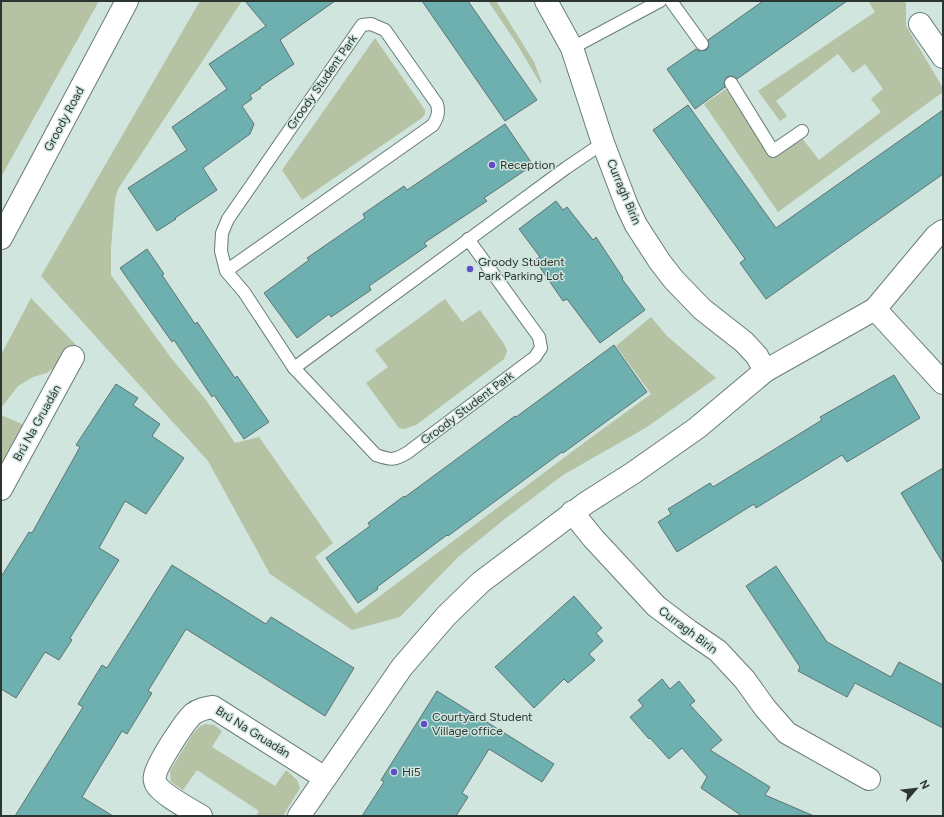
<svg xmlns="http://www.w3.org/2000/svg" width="944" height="817" font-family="Figtree,sans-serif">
<rect width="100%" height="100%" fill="#d0e5dd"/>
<g fill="#b5c2a4">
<path d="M1 1H99L1 177Z"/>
<path d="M200 1H242L118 189 115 200 111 248V275L171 358 206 400 235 443 259 437 333 543 315 557 356 614 585 442 651 394 616 346 651 317 667 336 716 378 647 427 563 475 506 518 458 557 400 617 352 630 270 574 208 461 41 276Z"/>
<path d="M488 1H496L534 62 542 83H540L517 44Z"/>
<path d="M868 1H904L906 3V26L943 88V92L778 212 704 104 726 89 773 158 802 138 819 160 881 112 871 99 883 89 865 64 853 73 838 54 776 101 787 116 780 121 758 91 875 12Z"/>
<path d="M375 38 425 110V114L422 118 302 200 282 170Z"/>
<path d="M31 298 78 347 63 361 47 373 33 377 18 386 1 408V355Z"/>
<path d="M445 299 462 322 480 310 504 344 507 351 504 359 416 425 404 429 399 428 366 383 388 367 375 350Z"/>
<path d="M1 415 22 424 23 431 1 469Z"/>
<path d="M205 724 214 725 222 731 212 747 275 786 286 770 297 780 300 788 283 816H256L259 811 197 770 183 790 171 782 170 771 192 735 199 727Z"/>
</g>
<g fill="#6eb0af" stroke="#5e7372">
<path d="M245 1H335L280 40 294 64 260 87 261 88 250 95 252 99 242 106 254 124 250 134 203 168 217 190 175 218 176 219 157 231 128 188 187 150 172 127 227 89 209 64 266 26Z"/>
<path d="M422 1H468L537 100 505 121Z"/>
<path d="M763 1H847L737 79 731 76 727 77 724 83 725 87 695 109 667 69 696 49 699 51 706 50 709 47 708 40Z"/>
<path d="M688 105 776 228 943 110V174L766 299 740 263 745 259 653 130Z"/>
<path d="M505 124 533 165 484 198 487 201 424 243 427 246 369 286 371 290 331 317 329 314 297 338 264 293 309 260 307 258 365 218 363 214 404 186 407 190Z"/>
<path d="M556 201 563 210 567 207 593 240 596 237 623 278 622 279 645 310 600 343 567 299 563 301 535 260 540 257 519 229Z"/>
<path d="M147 249 164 274 162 275 195 324 197 322 235 378 237 376 269 422 244 439 214 395 212 397 174 340 172 342 120 268Z"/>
<path d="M614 345 647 392 563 453 562 452 448 536 447 535 377 587 378 589 358 603 326 558 370 526 368 523 404 496 405 497 515 416 516 417Z"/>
<path d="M894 375 920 418 847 462 842 455 756 508 754 504 677 552 658 522 671 514 668 509 710 483 713 487 822 420 820 417Z"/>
<path d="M116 384 138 398 133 405 160 424 152 436 184 458 146 514 125 501 99 548 119 560 70 638 72 640 59 660 45 652 16 698 1 689V577L29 532 32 533 80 447 76 445Z"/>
<path d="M943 468V563L901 493Z"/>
<path d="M172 565 266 624 271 617 354 668 325 716 186 629 148 691 152 693 127 734 122 731 82 797 113 816H15L83 707 78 704 102 665 107 668Z"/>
<path d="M776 566 827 642 891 677 899 662 943 685V728L855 683 847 697 798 671 800 667 746 586Z"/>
<path d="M574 596 602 628 596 633 603 641 589 654 595 660 568 683 564 679 534 708 495 667Z"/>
<path d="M662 679 670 689 679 681 695 701 690 705 722 740 710 750 770 787 765 795 814 816H742L701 788 707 777 682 748 669 759 650 738 649 739 630 717 643 706 638 700Z"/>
<path d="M437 691 554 764 542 782 489 749 462 793 468 797 456 816H362L384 782 381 780Z"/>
</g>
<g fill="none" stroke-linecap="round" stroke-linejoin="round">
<g stroke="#697c75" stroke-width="14">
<g id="service">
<path d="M671 1 702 44"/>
<path d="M572 48 660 1"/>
<path d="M731 83 773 151 802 131"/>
<path d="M226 271 433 125C438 117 439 112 437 104L385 30 371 24 362 25 228 219 222 233 221 251 226 271 244 292 294 368 376 455C391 460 393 461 407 453L535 357 541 348 539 337 468 239"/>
<path d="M294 368 566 168 603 143"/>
</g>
</g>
<g stroke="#697c75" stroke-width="24">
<g id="minor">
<path d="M920 24 943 57"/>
<path d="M875 309 943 383"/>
<path d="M765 371 875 309 936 236 943 231"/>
<path d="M1 489 73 357"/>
<path d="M572 512 593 538 656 606 689 631 718 651 745 680 765 708 787 733 869 779"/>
<path d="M201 816C191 810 161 794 156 784 155 782 154 778 155 776 156 765 185 721 193 714 199 709 206 708 213 707L325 778"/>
<path d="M299 816 402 667 446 616 481 582 586 503 633 473 697 428 765 371 757 356 744 342 702 309 674 280 660 262 636 225 627 206 603 143 572 48 546 1"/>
</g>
</g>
<g stroke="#697c75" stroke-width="24">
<path id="tertiary" d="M1 238 127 1"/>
</g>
<use href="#service" stroke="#fff" stroke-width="12"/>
<use href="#minor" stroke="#fff" stroke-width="22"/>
<use href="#tertiary" stroke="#fff" stroke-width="22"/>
</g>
<g fill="#5f4fc7" stroke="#d0e5dd" stroke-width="1.5">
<circle cx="492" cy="165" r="4"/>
<circle cx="470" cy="269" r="4"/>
<circle cx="424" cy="724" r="4"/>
<circle cx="394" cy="772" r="4"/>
</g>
<g text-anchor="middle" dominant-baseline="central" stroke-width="3" stroke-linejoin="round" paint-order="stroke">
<g font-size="12" fill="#2d3532" stroke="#d0e5dd">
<text transform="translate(322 82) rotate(-55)">Groody Student Park</text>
<text transform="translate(64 119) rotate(-62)">Groody Road</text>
<text transform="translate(624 192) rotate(67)">Curragh Birin</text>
<text transform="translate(467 408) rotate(-37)">Groody Student Park</text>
<text transform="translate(37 423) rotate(-61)">Brú Na Gruadán</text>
<text transform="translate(688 630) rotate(37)">Curragh Birin</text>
<text transform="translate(253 732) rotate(32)">Brú Na Gruadán</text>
</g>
<g font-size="12" fill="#2d3532" stroke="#d0e5dd" text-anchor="start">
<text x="500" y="165">Reception</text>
<text x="478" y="262">Groody Student<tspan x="478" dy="14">Park Parking Lot</tspan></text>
<text x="432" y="717">Courtyard Student<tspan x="432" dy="14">Village office</tspan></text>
<text x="402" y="772">Hi5</text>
</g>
</g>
<rect width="944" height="817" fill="none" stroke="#2d3532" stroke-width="4"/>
<g transform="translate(916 789) rotate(62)" stroke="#d0e5dd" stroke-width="3" paint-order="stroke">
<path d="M0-3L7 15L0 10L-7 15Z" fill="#2d3532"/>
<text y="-6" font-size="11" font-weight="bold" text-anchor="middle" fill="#2d3532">N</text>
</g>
</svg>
